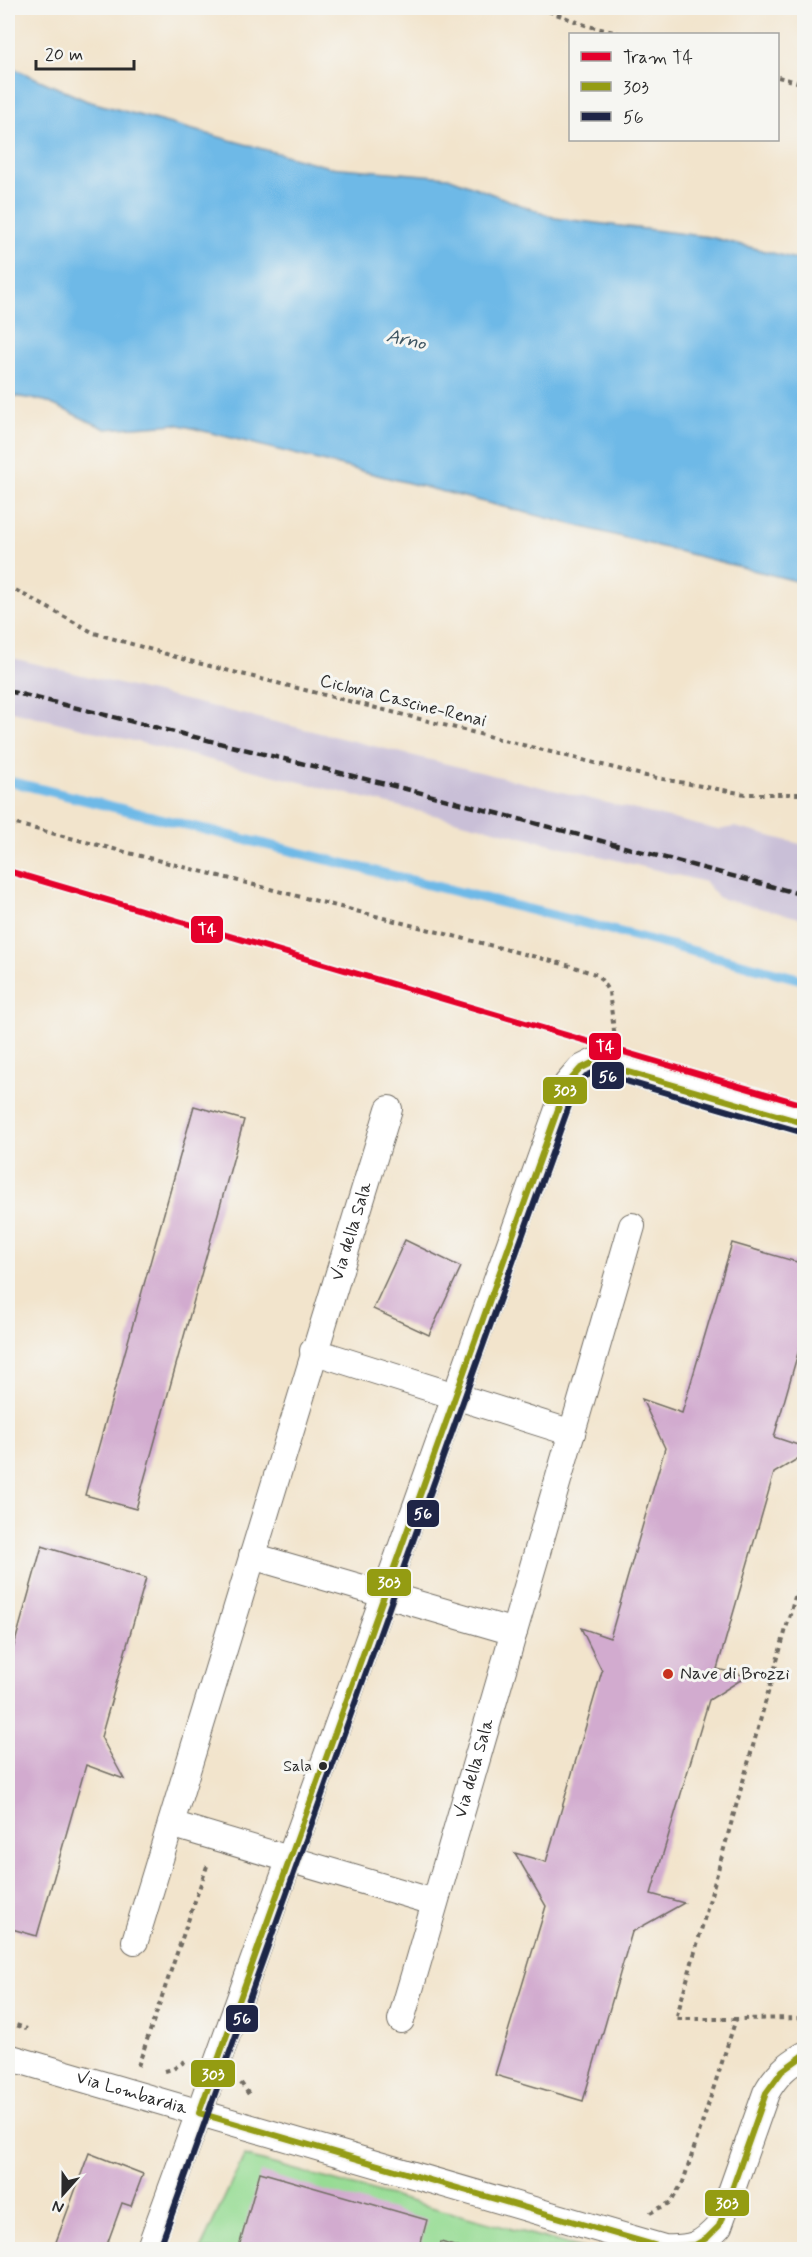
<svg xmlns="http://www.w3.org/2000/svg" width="812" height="2257" font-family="Mynerve,sans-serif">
<rect width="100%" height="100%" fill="#f6f6f2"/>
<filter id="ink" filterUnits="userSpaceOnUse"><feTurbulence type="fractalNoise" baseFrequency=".0167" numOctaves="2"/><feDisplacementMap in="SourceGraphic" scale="12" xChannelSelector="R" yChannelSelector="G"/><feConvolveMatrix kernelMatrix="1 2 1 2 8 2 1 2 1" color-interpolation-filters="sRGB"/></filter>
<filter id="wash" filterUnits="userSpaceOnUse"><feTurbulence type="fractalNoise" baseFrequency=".008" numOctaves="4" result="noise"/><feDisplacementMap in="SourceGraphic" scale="24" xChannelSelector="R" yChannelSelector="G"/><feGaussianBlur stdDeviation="1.35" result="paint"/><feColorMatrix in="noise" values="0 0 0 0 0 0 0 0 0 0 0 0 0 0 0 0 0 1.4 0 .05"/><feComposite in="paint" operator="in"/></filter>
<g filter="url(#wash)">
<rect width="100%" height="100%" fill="#f2e4cc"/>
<path fill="#c9bfd7" d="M8 657 718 830 734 827 804 845V919L719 898 705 882 8 710Z"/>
<path fill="#97dc94" stroke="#618460" stroke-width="1.5" d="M244 2156 585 2249 200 2250Z"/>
<path fill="#6eb9e7" stroke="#4c7289" stroke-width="1.5" d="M8 66 87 101 329 167 448 177 555 218 710 237 804 261V583L176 424 106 429 45 401 8 395Z"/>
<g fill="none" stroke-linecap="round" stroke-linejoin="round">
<path stroke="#6eb9e7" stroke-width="10" d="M8 781 592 925 804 980"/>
</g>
<g id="blocks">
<g fill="#d2abcf">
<path d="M194 1106 244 1120 136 1509 85 1495Z"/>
<path d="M405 1240 461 1267 429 1335 373 1309Z"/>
<path d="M732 1243 804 1264V1332L774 1437 804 1447V1455L774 1473 717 1669 747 1676 709 1700 651 1894 684 1903 632 1932 583 2101 495 2075 546 1906 515 1853 546 1862 602 1671 581 1628 610 1638 665 1448 642 1399 682 1413Z"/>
<path d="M42 1546 146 1578 101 1737 124 1779 86 1765 37 1936 8 1928V1667Z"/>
<path d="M89 2153 143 2174 131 2206 122 2203 105 2250H53Z"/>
<path d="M260 2172 427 2220 419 2250H238Z"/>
<path d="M441 2242 464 2249V2250H439Z"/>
</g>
</g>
</g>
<g filter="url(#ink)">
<use href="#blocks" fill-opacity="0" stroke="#716c63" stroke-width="1.5"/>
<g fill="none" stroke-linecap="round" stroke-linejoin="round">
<g stroke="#716c63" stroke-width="28">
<g id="minor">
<path d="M313 1351 572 1433"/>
<path d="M252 1556 514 1632"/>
<path d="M171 1824 434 1902"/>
<path id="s1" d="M135 1941 389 1109"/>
<path id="s2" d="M401 2020 632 1226"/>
<path id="s3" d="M8 2057 664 2248C691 2249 701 2246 719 2226L766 2093C776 2075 787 2065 804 2055"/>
<path d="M149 2250 199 2113 567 1084 580 1069 594 1062 804 1123"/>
</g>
</g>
<g stroke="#716c63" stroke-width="4" stroke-dasharray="4.5 4.5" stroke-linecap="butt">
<path d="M540 8 588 26 622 34"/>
<path d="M778 77 804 84"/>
<path d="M8 586 94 633 190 661 646 776 745 794H804"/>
<path d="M8 822 571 966 598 975 609 992 615 1038"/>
<path d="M736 2019H676L804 1565"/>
<path d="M8 2022 27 2029"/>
<path d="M138 2066 207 1866"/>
<path d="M165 2071 173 2069 187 2060"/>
<path d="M241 2083 250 2096"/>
<path d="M8 2094 11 2086"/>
<path d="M650 2213 671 2202 683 2182 736 2019 804 2018"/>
</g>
<use href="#minor" stroke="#fff" stroke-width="26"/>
<path stroke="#2b2b2b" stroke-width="4.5" stroke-dasharray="9 4.5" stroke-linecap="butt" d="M8 691 414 791 804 895"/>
<g stroke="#f6f6f2" stroke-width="10">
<path id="bus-1" d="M804 1123 594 1062 580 1069 567 1084 199 2113 664 2248 695 2245 707 2238 719 2226 766 2093 782 2071 804 2055"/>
</g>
<g stroke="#f6f6f2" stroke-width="10">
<path id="bus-2" d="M159 2250 575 1089 586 1076 595 1072 801 1132"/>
</g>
<use href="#bus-1" stroke="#949c12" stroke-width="6"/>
<use href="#bus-2" stroke="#1f2547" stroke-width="6"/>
<g stroke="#f6f6f2" stroke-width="10">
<path id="tram-1" d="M8 871 804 1105"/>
</g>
<use href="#tram-1" stroke="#e4002b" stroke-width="6"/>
</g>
</g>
<circle fill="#c8321e" stroke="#f6f6f2" stroke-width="2" cx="668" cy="1674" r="6"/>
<circle fill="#2b2b2b" stroke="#f6f6f2" stroke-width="2" cx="323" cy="1766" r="5"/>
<g text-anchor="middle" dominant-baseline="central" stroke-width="6" stroke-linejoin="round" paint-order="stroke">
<g font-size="16" fill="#2b2b2b" stroke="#f6f6f2" text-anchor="end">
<text x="312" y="1766">Sala</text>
</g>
<g font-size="18" fill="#2b2b2b" stroke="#f6f6f2">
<text transform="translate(403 701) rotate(14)">Ciclovia Cascine-Renai</text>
<text stroke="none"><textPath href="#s1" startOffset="742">Via della Sala</textPath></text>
<text stroke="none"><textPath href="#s2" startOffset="262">Via della Sala</textPath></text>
<text stroke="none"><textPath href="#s3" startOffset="129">Via Lombardia</textPath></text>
</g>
<g font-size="18" fill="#2b2b2b" stroke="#f6f6f2" text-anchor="start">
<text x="680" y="1674">Nave di Brozzi</text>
</g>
<g font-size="20" font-style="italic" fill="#3f5663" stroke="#f6f6f2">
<text transform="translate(406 340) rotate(13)">Arno</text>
</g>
</g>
<g stroke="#f6f6f2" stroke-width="2">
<rect x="190" y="915" width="34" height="29" rx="6" fill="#e4002b"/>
<rect x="588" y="1032" width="34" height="29" rx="6" fill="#e4002b"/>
<rect x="591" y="1061" width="34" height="29" rx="6" fill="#1f2547"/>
<rect x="542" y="1076" width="46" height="29" rx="6" fill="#949c12"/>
<rect x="406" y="1499" width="34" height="29" rx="6" fill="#1f2547"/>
<rect x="366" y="1568" width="46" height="29" rx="6" fill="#949c12"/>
<rect x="225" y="2004" width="34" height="29" rx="6" fill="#1f2547"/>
<rect x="190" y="2059" width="46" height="29" rx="6" fill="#949c12"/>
<rect x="704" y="2189" width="46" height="28" rx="6" fill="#949c12"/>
</g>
<g font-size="16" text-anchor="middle" font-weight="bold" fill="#fff">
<text x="207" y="935">T4</text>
<text x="605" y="1052">T4</text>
<text x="608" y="1082">56</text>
<text x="565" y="1096">303</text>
<text x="423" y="1519">56</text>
<text x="389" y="1588">303</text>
<text x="242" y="2024">56</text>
<text x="213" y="2080">303</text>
<text x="727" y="2209">303</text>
</g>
<rect width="812" height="2257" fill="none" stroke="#f6f6f2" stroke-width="30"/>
<rect x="569" y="33" width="210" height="108" fill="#f6f6f2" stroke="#a5a5a2" stroke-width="1.5"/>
<rect x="581" y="52" width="30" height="9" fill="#e4002b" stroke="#a5a5a2" stroke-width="1.5"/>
<text x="623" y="63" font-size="18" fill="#2b2b2b">Tram T4</text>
<rect x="581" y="82" width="30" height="9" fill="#949c12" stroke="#a5a5a2" stroke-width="1.5"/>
<text x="623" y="93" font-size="18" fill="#2b2b2b">303</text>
<rect x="581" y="112" width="30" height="9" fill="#1f2547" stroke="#a5a5a2" stroke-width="1.5"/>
<text x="623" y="123" font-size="18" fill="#2b2b2b">56</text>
<g transform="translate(63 2194) rotate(201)" stroke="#f6f6f2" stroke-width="4.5" paint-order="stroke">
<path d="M0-4.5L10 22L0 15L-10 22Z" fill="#2b2b2b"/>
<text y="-9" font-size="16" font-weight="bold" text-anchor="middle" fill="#2b2b2b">N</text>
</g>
<path d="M36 60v9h98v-9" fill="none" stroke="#2b2b2b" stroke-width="3"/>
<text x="45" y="60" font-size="18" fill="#2b2b2b" stroke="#f6f6f2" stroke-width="4.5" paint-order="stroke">20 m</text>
</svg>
